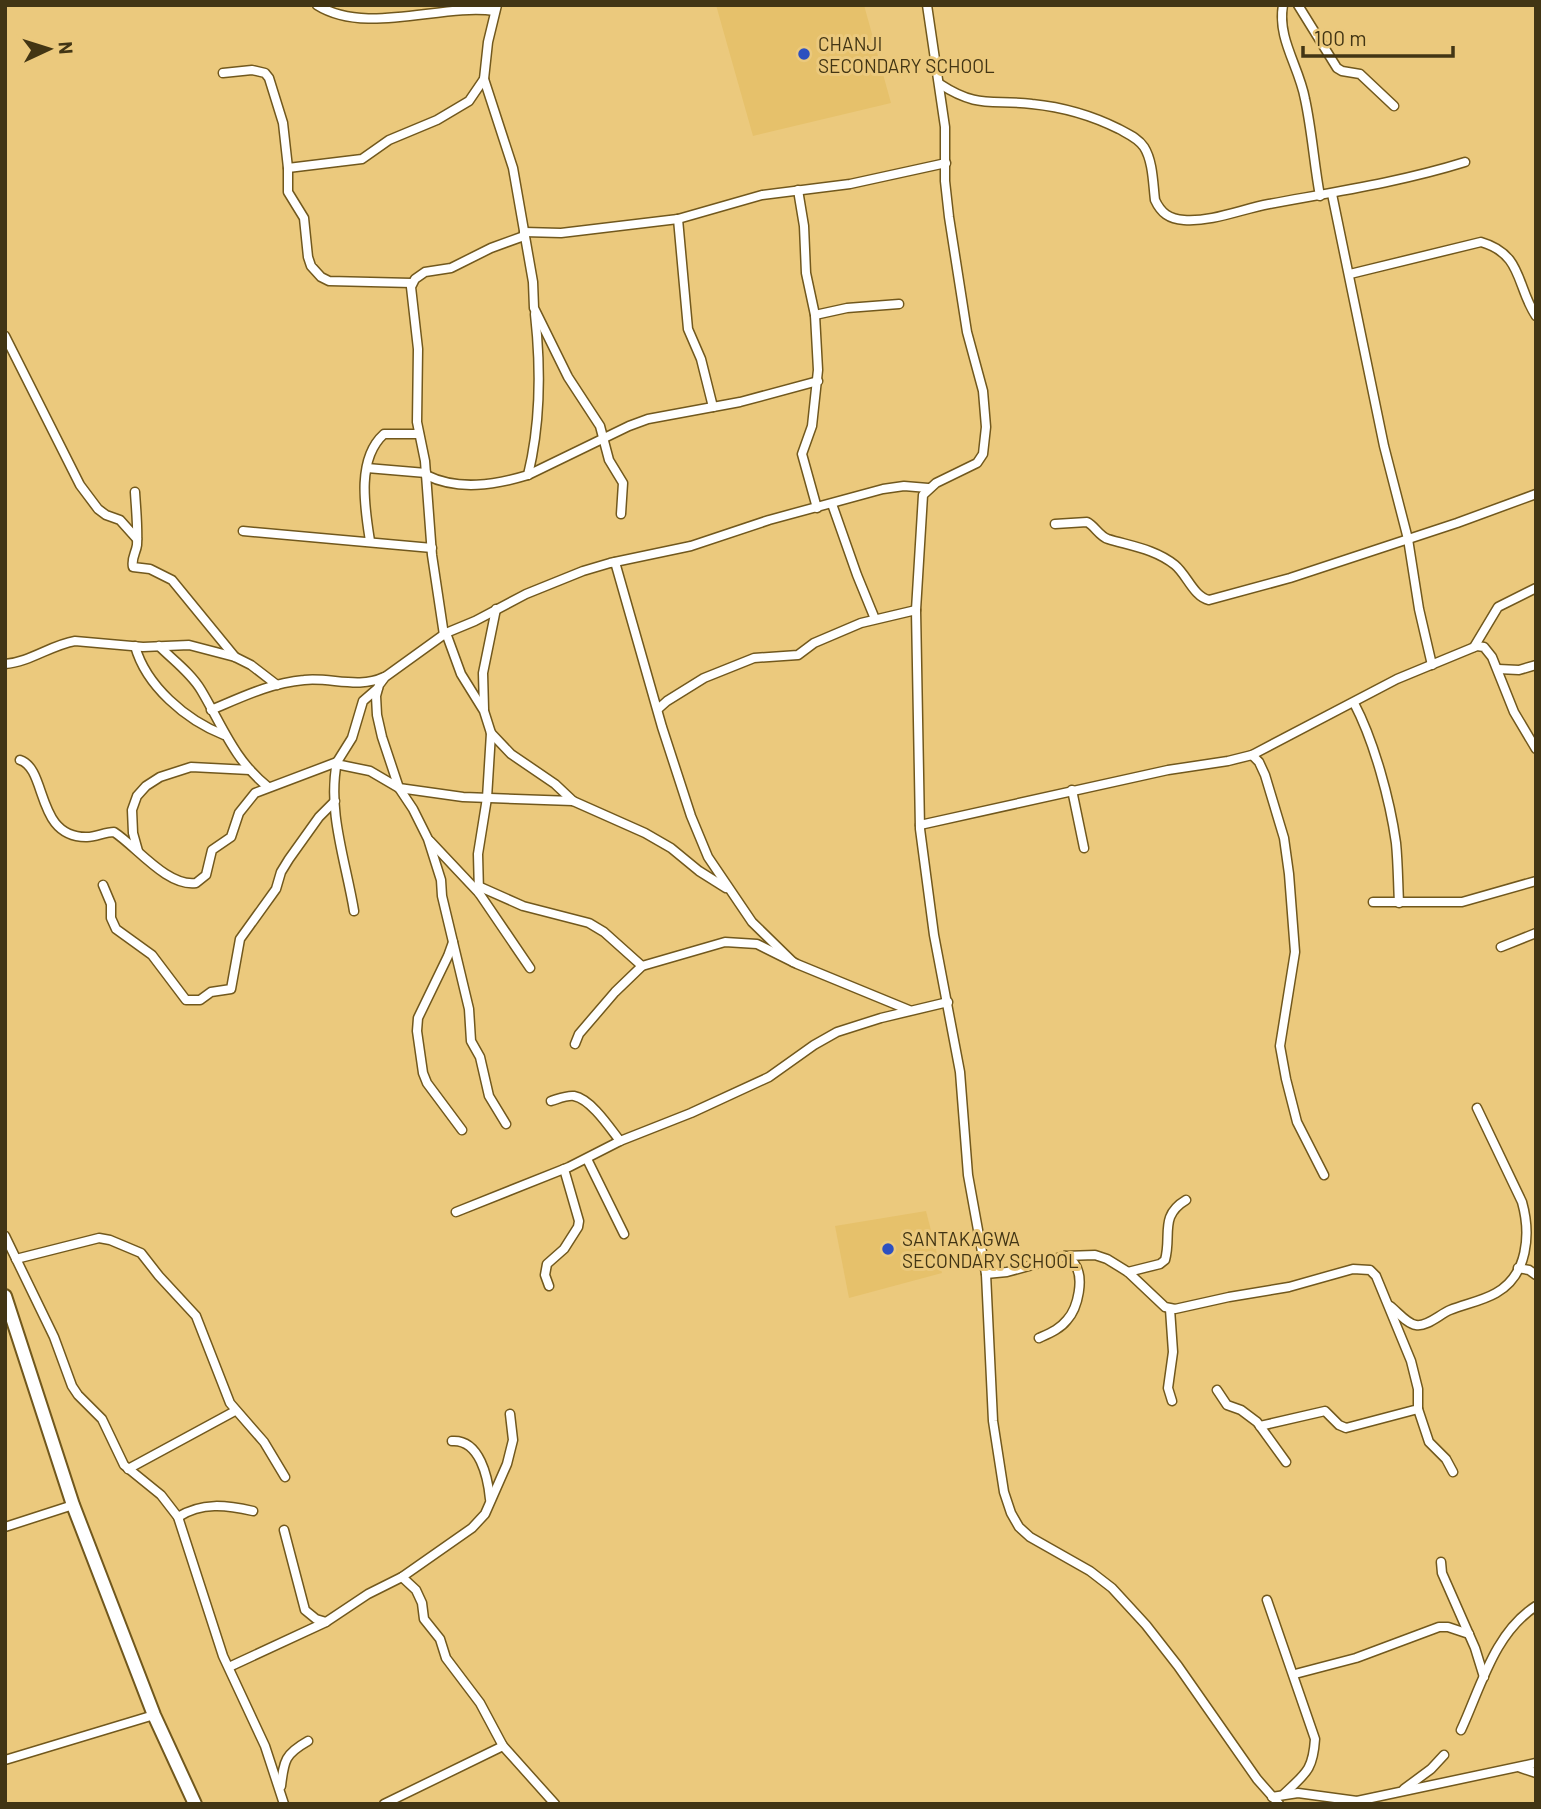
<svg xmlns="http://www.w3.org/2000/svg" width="1541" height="1809" font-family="Barlow,sans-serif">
<rect width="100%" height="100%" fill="#ebc97d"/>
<g fill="#e6c16b">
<path d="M716 5H864L891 103 753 136Z"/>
<path d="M926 1211 942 1273 849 1298 835 1226Z"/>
</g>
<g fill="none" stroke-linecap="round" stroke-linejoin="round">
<g stroke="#71581d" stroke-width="11">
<g id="street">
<path d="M317 5C366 36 442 3 495 11"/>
<path d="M927 5 945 127V181L949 217 967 332 983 391 986 427 983 454 977 463 936 483 923 495 916 610 920 829 934 935 960 1072 968 1175 986 1274 993 1421 1004 1492 1011 1513 1019 1527 1030 1537 1090 1571 1112 1588 1146 1625 1178 1666 1257 1779 1279 1804"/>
<path d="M1283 5C1277 39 1299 66 1305 99 1312 131 1314 164 1320 196"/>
<path d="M1298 5 1337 68 1342 71 1360 74 1394 106"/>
<path d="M223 73 252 70 265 73 269 78 283 123 288 168V192L304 218 308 257 311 266 321 277 329 281 412 283"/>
<path d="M484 79 513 168 533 282 534 308 568 377 600 426 609 460 623 483 621 514"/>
<path d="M940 84C978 109 992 99 1032 104 1062 107 1091 115 1119 129 1128 134 1138 138 1144 147 1153 161 1153 184 1155 200 1161 213 1169 219 1184 220 1212 222 1242 209 1269 204 1334 192 1401 182 1465 162"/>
<path d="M288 168 362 159 389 140 437 120 469 101 484 79 488 42 497 5"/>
<path d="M798 190 804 226 806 273 815 315 818 370 812 426 802 454 817 508"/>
<path d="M1332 194 1384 446 1408 539 1419 609 1432 665"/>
<path d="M678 219 688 329 701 359 713 407"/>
<path d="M524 232 561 233 678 219 762 195 850 184 946 163"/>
<path d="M1350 274 1481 242C1523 254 1516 286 1536 316"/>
<path d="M815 315 847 308 899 304"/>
<path d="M5 336 80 485 98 509 106 515 120 520 137 539"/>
<path d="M367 468 426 473"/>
<path d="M426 475C458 491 495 485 528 475L629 426 648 419 740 402 818 381"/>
<path d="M528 475C541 422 541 368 535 314"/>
<path d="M135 492C136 509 138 527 137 545 136 553 131 558 133 567L150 569 172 580 235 657"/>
<path d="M832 504 857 575 875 619"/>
<path d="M1055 524 1087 522C1095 526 1099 536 1108 539 1131 546 1155 549 1175 565 1187 575 1194 597 1209 600L1290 578 1457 523 1536 494"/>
<path d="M243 531 432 548"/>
<path d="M370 541C365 509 356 459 384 434H419"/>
<path d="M615 562 662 727 691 816 708 857 752 922 793 962"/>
<path d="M446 633 461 674 484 711 491 733 487 798 478 854 479 893"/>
<path d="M444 635 432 555 425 461 417 422 418 349 411 287 415 279 425 272 451 268 491 248 524 236"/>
<path d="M135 646C146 686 186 720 224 735"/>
<path d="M159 646C173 660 191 673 201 690 222 725 234 760 268 787"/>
<path d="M1474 647 1498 607 1536 588"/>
<path d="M5 664C30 662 51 645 75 641L143 647 189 645 235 657 251 665 277 685"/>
<path d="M1498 669 1519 670 1536 665"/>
<path d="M1354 703C1374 741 1390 800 1396 843 1398 863 1398 883 1399 903"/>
<path d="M484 709 483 673 496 609"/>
<path d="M658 709 667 701 704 678 754 658 798 655 814 643 861 623 916 610"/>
<path d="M211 710C242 697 270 683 304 680 330 677 359 689 384 677"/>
<path d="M491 733 511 754 555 784 573 801"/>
<path d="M1252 755 1259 762 1265 775 1284 838 1289 874 1295 952 1280 1046 1286 1079 1297 1122 1324 1175"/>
<path d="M20 760C48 769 35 838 87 837 96 837 105 832 114 832 136 846 167 887 196 883L206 875 212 850 231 837 239 813 255 793 337 762 352 738 363 701 378 688"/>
<path d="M337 762C327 811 346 862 354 911"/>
<path d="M336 764 370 771 399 788 463 797 573 801 645 833 671 848 699 871 726 888"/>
<path d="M1072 790 1084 848"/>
<path d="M920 825 1168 770 1228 761 1252 755 1397 679 1477 646 1484 647 1492 657 1514 712 1536 749"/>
<path d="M430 841 479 893 530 968"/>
<path d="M138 851 133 833 132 810 137 796 146 786 160 777 191 767 250 770"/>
<path d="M103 885 111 904V918L116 929 152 955 186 1000H200L211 992 231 989 240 939 276 889 281 872 289 859 319 817 335 801"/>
<path d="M478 886 523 906 589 923 604 932 642 966"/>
<path d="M1373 902H1462L1536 881"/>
<path d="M453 942 469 1009 471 1041 480 1057 489 1096 506 1124"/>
<path d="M1501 947 1536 933"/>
<path d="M575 1044 579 1034 615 992 642 966 725 942 757 944 797 964 909 1010"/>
<path d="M551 1101C558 1099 567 1095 574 1096 591 1099 610 1128 620 1141"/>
<path d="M462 1130 427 1083 423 1073 417 1031 418 1018 448 956 453 942 442 896 441 880 428 839 413 809 399 788 382 737 377 715 376 696 379 685 385 677 446 633 475 621 526 594 583 571 610 563 691 546 769 520 883 489 904 486 928 488"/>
<path d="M587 1159 624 1234"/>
<path d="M456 1212 569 1167 620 1141 691 1113 769 1077 814 1045 837 1032 881 1018 948 1002"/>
<path d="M5 1236 54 1337 72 1386 78 1395 102 1419 124 1465 161 1495 178 1517 223 1656 265 1746 284 1804"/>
<path d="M16 1259 99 1238 110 1240 141 1253 159 1276 196 1316 230 1403 264 1442 285 1477"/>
<path d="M1518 1268 1529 1270 1536 1275"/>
<path d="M1128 1272 1160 1264 1165 1260C1172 1235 1159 1216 1186 1200"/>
<path d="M986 1274 1007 1272 1065 1256 1095 1255 1107 1259 1128 1272 1165 1307 1175 1309 1229 1297 1289 1287 1353 1269 1370 1270 1376 1276 1411 1361 1418 1389V1409L1346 1428 1339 1425 1325 1411 1260 1426"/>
<path d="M549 1286 545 1275 547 1264 564 1249 578 1227 579 1221 564 1169"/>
<path d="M1390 1306C1397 1311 1407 1324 1416 1325 1427 1327 1440 1314 1450 1310 1465 1304 1482 1301 1496 1293 1528 1275 1531 1234 1522 1202L1477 1108"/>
<path d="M1170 1309 1173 1352 1168 1388 1172 1401"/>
<path d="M1039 1338C1050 1333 1060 1329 1067 1320 1078 1308 1085 1277 1074 1263 1071 1260 1068 1258 1065 1256"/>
<path d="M1217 1390 1227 1405 1241 1410 1257 1422 1286 1462"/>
<path d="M1418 1409 1429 1442 1446 1459 1453 1472"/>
<path d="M452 1441C480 1439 488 1478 490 1499"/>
<path d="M128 1469 235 1411"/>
<path d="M178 1517C202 1502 226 1505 253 1511"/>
<path d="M5 1527 73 1505"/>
<path d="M284 1530 305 1610 316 1619 326 1622"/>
<path d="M1441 1562 1442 1573 1475 1648 1484 1677"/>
<path d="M402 1577 416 1590 422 1603 424 1619 440 1639 446 1658 480 1703 503 1746 555 1804"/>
<path d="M1267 1600 1315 1739C1313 1770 1306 1773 1284 1794"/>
<path d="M229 1667 326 1622 368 1594 402 1577 472 1528 485 1514 507 1464 513 1440 510 1414"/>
<path d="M1295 1674 1356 1658 1439 1627H1448L1469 1634"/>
<path d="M1461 1730C1481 1687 1494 1633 1536 1606"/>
<path d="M5 1760 154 1715"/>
<path d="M1521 1768 1536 1773"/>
<path d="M281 1786C284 1760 285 1754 308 1741"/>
<path d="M1404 1789 1431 1769 1444 1755"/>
<path d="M1272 1797 1298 1793 1357 1801 1536 1763"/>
<path d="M384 1804 503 1746"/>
</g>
</g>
<g stroke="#71581d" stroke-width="16">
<path id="secondary" d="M5 1296 73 1505 154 1715 195 1804"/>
</g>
<use href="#street" stroke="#fff" stroke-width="8"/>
<use href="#secondary" stroke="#fff" stroke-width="12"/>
</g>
<g fill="#2d50c0" stroke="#ebc97d" stroke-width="2.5">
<circle cx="804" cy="54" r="7"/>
<circle cx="888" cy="1249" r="7"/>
</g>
<g text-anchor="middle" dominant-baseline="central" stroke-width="6" stroke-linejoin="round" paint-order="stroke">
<g font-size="19" fill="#423514" stroke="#ebc97d" text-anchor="start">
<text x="818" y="43">CHANJI<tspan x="818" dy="22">SECONDARY SCHOOL</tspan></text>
<text x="902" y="1238">SANTAKAGWA<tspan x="902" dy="22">SECONDARY SCHOOL</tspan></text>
</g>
</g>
<rect width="1541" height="1809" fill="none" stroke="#423514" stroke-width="14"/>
<g transform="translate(49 49) rotate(86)" stroke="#ebc97d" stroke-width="5" paint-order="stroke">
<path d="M0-5L12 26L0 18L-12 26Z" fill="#423514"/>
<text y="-10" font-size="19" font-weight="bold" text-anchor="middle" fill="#423514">N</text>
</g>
<path d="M1303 46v10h150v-10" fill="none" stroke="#423514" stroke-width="3.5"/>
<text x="1314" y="46" font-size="21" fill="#423514" stroke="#ebc97d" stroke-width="5" paint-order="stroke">100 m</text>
</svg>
